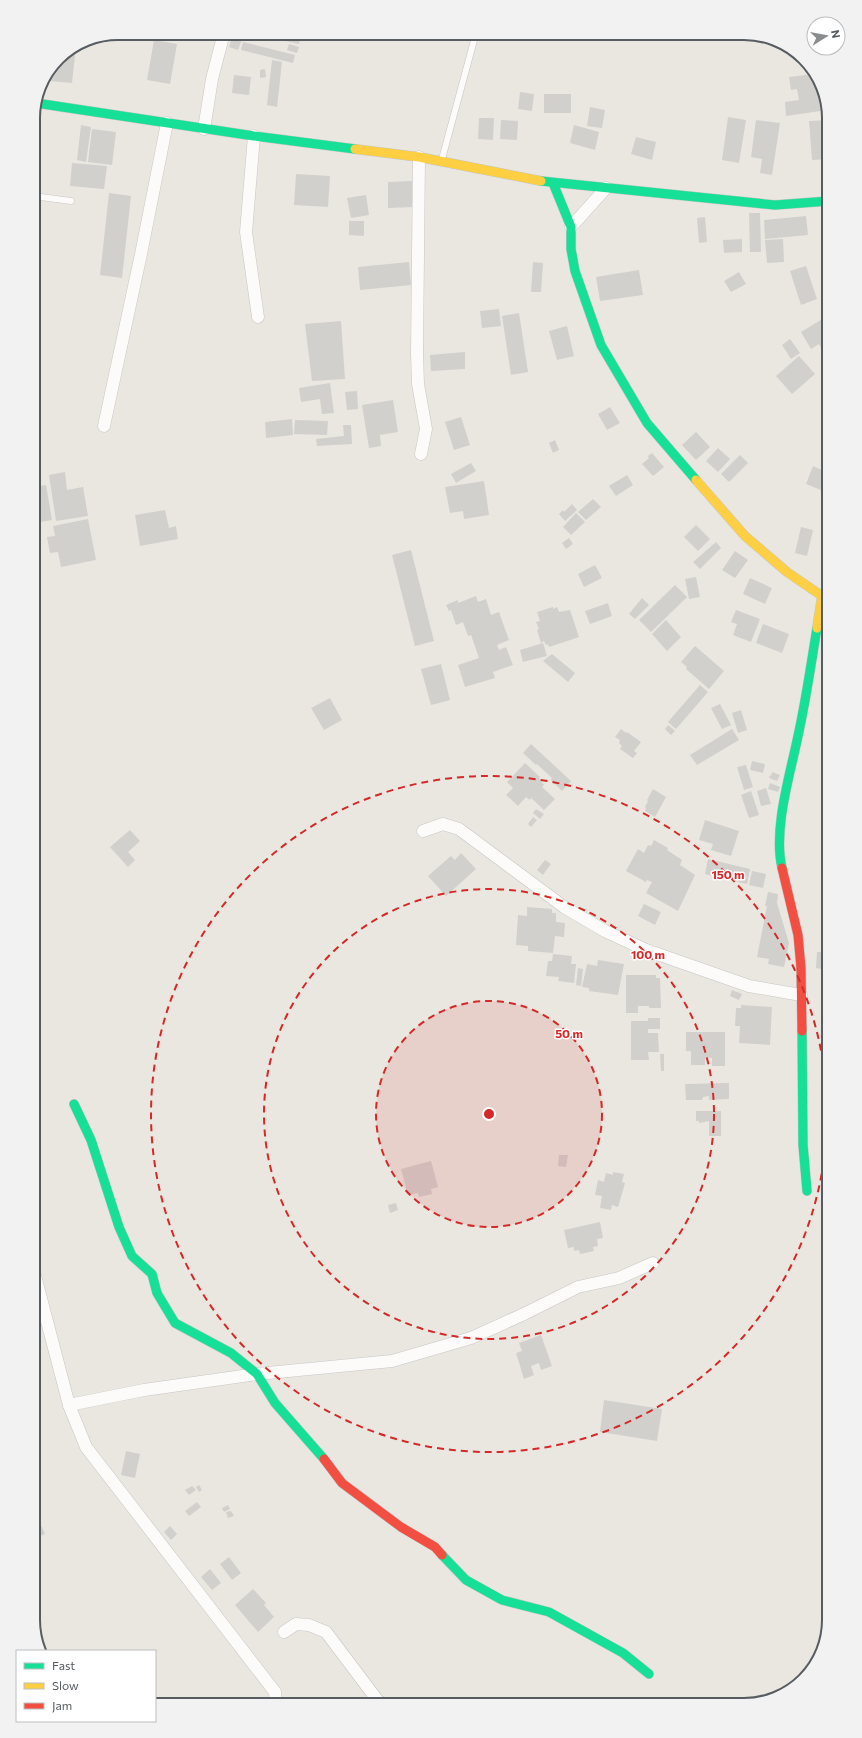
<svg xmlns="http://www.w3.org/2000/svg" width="862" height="1738" font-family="Commissioner,sans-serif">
<rect width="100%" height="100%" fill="#eae7e0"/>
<g fill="#d2d0cc">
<path d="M189 33H216L215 38Z"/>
<path d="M234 33 243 36 238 50 229 47Z"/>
<path d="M287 33H301L299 44 285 41Z"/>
<path d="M425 33H435L434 40 424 38Z"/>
<path d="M154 40 177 44 170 84 147 80Z"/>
<path d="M243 42 295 55 293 63 241 50Z"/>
<path d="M289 44 299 47 297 53 287 50Z"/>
<path d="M76 46 72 83 50 81 51 68 58 58Z"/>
<path d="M272 60 282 62 277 107 267 105Z"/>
<path d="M265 69 266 77 260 78V70Z"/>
<path d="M814 74 819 81 820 88H823L827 110 786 116 785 102 799 100 797 89 791 90 789 77Z"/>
<path d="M234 75 251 77 249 95 232 93Z"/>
<path d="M520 92 534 94 532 111 518 109Z"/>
<rect x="544" y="94" width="27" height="19"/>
<path d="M590 107 605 110 602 128 587 126Z"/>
<path d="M728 117 746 120 739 163 722 160Z"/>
<path d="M479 118H494L493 140 478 139Z"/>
<path d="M501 120 518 121 517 140 500 139Z"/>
<path d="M756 120 780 123 772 175 760 173 762 159 751 157Z"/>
<path d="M829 120V159L812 160 809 121Z"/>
<path d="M81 125 91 127 86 162 77 160Z"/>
<path d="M574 125 599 132 595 150 570 143Z"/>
<path d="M92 129 116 132 112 165 88 162Z"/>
<path d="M636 137 656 142 652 160 631 154Z"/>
<path d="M72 163 107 166 104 189 70 186Z"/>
<path d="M296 174 330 176 328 207 294 205Z"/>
<path d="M412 181 413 207 388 208V182Z"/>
<path d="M109 193 131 196 122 278 100 275Z"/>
<path d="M366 195 369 215 351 218 347 198Z"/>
<path d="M749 213H760L761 252H750Z"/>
<path d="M806 216 808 235 765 239 764 220Z"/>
<path d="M705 217 707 242 699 243 697 218Z"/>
<path d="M349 221H364V236L349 235Z"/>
<path d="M742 239V252L724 253 723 240Z"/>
<path d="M783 239 784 262 767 263 765 240Z"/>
<path d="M409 262 411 285 360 290 358 267Z"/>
<path d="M533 262 543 263 541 292H531Z"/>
<path d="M806 266 817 299 801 305 790 271Z"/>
<path d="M639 270 643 295 600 301 596 277Z"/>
<path d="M739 272 746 284 731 292 724 281Z"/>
<path d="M499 309 501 326 482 328 480 311Z"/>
<path d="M519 313 528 372 511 375 502 316Z"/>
<path d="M829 315V354L826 356 819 344 811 349 801 332Z"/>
<path d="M341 321 345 379 312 381 305 324Z"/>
<path d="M567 326 574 356 557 360 549 331Z"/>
<path d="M790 339 800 353 791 359 782 345Z"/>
<path d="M465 352V369L431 371 430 355Z"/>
<path d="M799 356 815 374 792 394 776 376Z"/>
<path d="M330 383 334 413 322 414 320 399 301 402 299 388Z"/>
<path d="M357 391 358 409 347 410 345 392Z"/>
<path d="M393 400 398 432 380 435 381 446 369 448 362 405Z"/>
<path d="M610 407 620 423 607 430 598 414Z"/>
<path d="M461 417 470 445 454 450 445 422Z"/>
<path d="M292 419 293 435 266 438 265 422Z"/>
<path d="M295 420 328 421 327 435 294 434Z"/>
<path d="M343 425H351L352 444 317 446 316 439 344 436Z"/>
<path d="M696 432 710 447 696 460 682 445Z"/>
<path d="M555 440 559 450 553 453 549 443Z"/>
<path d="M718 448 730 459 718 472 706 461Z"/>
<path d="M652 453 664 467 653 476 642 464 649 458 648 456Z"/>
<path d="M740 455 748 463 729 482 721 474Z"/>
<path d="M471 463 476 471 456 483 451 474Z"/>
<path d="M813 466 829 473V490L827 489 826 492 806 484Z"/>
<path d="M65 472 67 490 83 487 88 516 56 521 49 475Z"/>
<path d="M627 475 633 485 616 496 609 486Z"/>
<path d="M484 481 489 515 464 519 463 511 450 513 445 487Z"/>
<path d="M46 485 52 520 33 523V487Z"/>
<path d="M593 499 601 507 586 520 578 512Z"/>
<path d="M572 504 577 510 565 521 559 514 563 510 564 512Z"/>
<path d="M165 510 169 528 176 526 178 539 140 546 135 515Z"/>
<path d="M576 513 585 522 571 535 563 527Z"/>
<path d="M88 519 96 560 61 567 58 552 50 553 47 537 55 536 53 526Z"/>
<path d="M696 525 710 539 698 551 684 537Z"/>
<path d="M801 527 813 530 807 556 795 553Z"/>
<path d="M569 538 573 544 566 549 562 543Z"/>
<path d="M716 542 721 548 700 569 693 562Z"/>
<path d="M411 550 434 641 415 646 392 555Z"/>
<path d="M735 551 748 560 735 578 722 570Z"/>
<path d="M595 565 602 578 584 587 578 574Z"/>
<path d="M696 577 700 597 689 599 685 579Z"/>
<path d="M750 578 772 588 765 604 743 594Z"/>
<path d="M675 585 687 597 651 632 639 620Z"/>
<path d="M476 596 478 602 486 599 491 615 499 612 509 640 497 645 499 650 506 647 513 665 493 672 495 678 465 687 458 665 479 658 471 635 468 636 463 622 456 625 451 610 449 611 446 605 458 600V603Z"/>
<path d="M642 598 649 605 635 619 629 614Z"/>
<path d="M608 603 612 616 590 624 585 611Z"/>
<path d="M553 607V609L557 607 559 612 570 610 579 637 549 647 548 644 546 645 544 641 541 643 537 630 539 629 536 622 540 621 537 612Z"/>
<path d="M736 610 760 619 751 642 733 635 737 624 731 622Z"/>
<path d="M826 614H829V641H825Z"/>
<path d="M666 620 681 637 667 651 652 634Z"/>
<path d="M763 624 789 634 782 653 756 643Z"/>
<path d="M543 643 547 656 523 662 520 650Z"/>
<path d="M695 646 724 671 709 689 686 669 687 667 681 662Z"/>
<path d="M552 654 575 673 568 682 543 661Z"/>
<path d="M441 664 450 700 431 705 421 669Z"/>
<path d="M700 685 708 692 676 729 668 722Z"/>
<path d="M330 698 342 720 324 730 311 708Z"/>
<path d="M720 704 731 725 722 729 711 708Z"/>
<path d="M741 710 747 730 738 733 732 713Z"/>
<path d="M668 725 675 731 671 735 665 729Z"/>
<path d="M621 729 626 733 627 732 641 742 634 751 637 753 633 758 620 749 622 746 619 743 620 740 615 737Z"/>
<path d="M732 729 739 740 697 765 690 755Z"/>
<path d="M531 744 571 781 562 791 551 780 552 778 537 764 536 765 523 753Z"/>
<path d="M752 761 765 764 763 773 750 770Z"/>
<path d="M525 763 540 777 539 779 544 785 542 787 555 799 544 810 531 798 530 800 526 797 518 806 506 795 513 788 507 782Z"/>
<path d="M746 765 753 787 744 790 737 767Z"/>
<path d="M772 772 780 775 777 781 769 778 770 775 771 776Z"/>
<path d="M770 783 780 787 778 792 768 789Z"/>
<path d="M766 788 771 804 761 806 757 791Z"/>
<path d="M653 789 666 797 655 817 645 811 646 808 645 807 648 801 647 800Z"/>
<path d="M751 791 759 815 749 818 741 795Z"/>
<path d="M536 809 544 814 540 819 533 813Z"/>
<path d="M533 817 537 820 531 827 528 824Z"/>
<path d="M705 820 739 831 731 856 711 850 713 844 699 840Z"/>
<path d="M130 830 140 841 128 852 135 860 128 867 110 847Z"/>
<path d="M654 840 668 848 667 850 682 860 680 865 695 875 678 911 646 893 652 882 647 880 646 882 626 871 638 849 644 853 648 845 651 846Z"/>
<path d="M461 853 476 869 446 896 428 876 451 856 455 860Z"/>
<path d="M708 859 750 869 747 884 705 874Z"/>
<path d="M545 860 551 864 543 875 537 870Z"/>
<path d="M752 871 766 874 763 888 749 885Z"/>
<path d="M768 892 778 894 777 903 789 943 784 967 768 964 769 959 757 957 767 906H765Z"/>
<path d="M644 904 661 912 655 925 638 916Z"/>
<path d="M527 907 552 909V913H556V922L565 923 564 937 555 936 553 953 528 951V946L516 945 518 915 527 916Z"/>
<path d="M821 947H829V982H822V969L816 968 817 952H821Z"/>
<path d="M553 954 572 956 571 964H576L574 983 558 981 559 977 546 976 548 961H552Z"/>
<path d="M598 960 624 964 618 995 589 991V988L582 987 587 964 597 966Z"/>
<path d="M578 968 583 969 581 986 576 985Z"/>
<path d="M626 975H656V978H660L661 1008H649V1006H638V1013H626Z"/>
<path d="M732 990 742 994 739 1000 730 996Z"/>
<path d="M741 1005 772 1007 770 1045 739 1043 740 1026H735L736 1008H741Z"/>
<path d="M648 1018H660V1029H648V1033H658L659 1052H648L649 1060H631V1021H648Z"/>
<path d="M686 1032H725V1066H712V1058H705V1065H691V1051H686Z"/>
<path d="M822 1033H829V1049H827L828 1046 821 1045Z"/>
<path d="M660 1054H664V1071H661Z"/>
<path d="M729 1083V1099L709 1100V1096L703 1097 702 1100H686L685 1084Z"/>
<path d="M696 1111H721V1136H709V1121L699 1123V1121H696Z"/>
<path d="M559 1155H568L566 1167 558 1166Z"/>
<path d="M431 1161 438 1187 431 1189 432 1194 419 1197 418 1193 408 1195 401 1169Z"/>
<path d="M613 1172 624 1174 622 1182 625 1183 618 1207 612 1205 611 1210 600 1208 602 1196 595 1195 598 1180 604 1182 606 1173 613 1175Z"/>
<path d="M396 1203 398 1210 390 1213 388 1205Z"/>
<path d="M600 1222 603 1238 597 1239 598 1246 593 1247 594 1251 580 1254 579 1250 574 1251V1247L568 1248 564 1230Z"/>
<path d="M541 1335 552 1366 541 1370 539 1363 531 1366 534 1375 524 1379 516 1353 522 1351 519 1343Z"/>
<path d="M604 1400 662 1409 657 1441 600 1432Z"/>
<path d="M126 1451 140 1454 135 1478 121 1475Z"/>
<path d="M199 1485 202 1490 199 1492 196 1487Z"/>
<path d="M192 1486 196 1490 189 1495 185 1490Z"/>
<path d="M197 1502 201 1507 189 1516 185 1511Z"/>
<path d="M228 1505 230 1509 224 1512 222 1508Z"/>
<path d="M33 1507 45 1534 33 1539Z"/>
<path d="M231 1511 234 1516 228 1518 226 1512Z"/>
<path d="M170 1526 177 1534 171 1540 164 1532Z"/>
<path d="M229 1557 241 1573 232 1580 220 1564Z"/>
<path d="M210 1569 221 1583 212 1590 201 1577Z"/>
<path d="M253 1589 266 1603 264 1605 274 1617 258 1632 235 1605Z"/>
</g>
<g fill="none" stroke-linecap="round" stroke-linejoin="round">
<g stroke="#c7c6c5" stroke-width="7">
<g id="lane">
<path d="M442 159 476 33"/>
<path d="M33 196 71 201"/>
</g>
</g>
<g stroke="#c7c6c5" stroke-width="13">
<g id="street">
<path d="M204 129 212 79 224 33"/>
<path d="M254 136 246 232 258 317"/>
<path d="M419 157 417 353 418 384 426 429 421 454"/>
<path d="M571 227 606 188"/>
<path d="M104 426 141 254 167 123"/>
<path d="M423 831 443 824 459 829 564 907 605 931 646 950 749 986 801 995"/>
<path d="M33 1268 69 1405 86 1447 275 1692 276 1705"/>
<path d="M69 1405 144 1390 257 1374 392 1361 471 1338 524 1314 578 1287 619 1278 653 1263"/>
<path d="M284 1632 296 1624 309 1625 326 1632 378 1701 385 1705"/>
</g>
</g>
<g stroke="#c4c5c3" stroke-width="10">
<g id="fast">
<path d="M36 103 254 136 355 149"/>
<path d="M541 181 775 205 829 201"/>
<path d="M553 183 571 227V249L575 271 601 345 647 423 696 480"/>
<path d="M782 868C773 829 790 775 798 736 806 700 811 664 817 628"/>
<path d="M802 1031 803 1145 807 1191"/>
<path d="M74 1104 91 1140 119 1227 132 1256 152 1274 157 1293 175 1323 231 1353 257 1374 275 1403 324 1459"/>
<path d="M442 1555 466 1580 502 1600 549 1612 623 1653 649 1674"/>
</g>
</g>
<g stroke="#c4c5c3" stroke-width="10">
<g id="slow">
<path d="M355 149 419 157 541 181"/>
<path d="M696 480 745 536 787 572 822 596 817 628"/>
</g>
</g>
<g stroke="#c4c5c3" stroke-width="10">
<g id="jam">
<path d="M782 868 798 935 801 968 802 1031"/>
<path d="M324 1459 342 1483 401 1527 435 1547 442 1555"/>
</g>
</g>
<use href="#lane" stroke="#fcfbfa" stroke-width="6"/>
<use href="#street" stroke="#fcfbfa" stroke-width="12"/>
<use href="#fast" stroke="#16e098" stroke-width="9"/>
<use href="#slow" stroke="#ffcf43" stroke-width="9"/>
<use href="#jam" stroke="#f24e42" stroke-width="9"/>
</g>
<circle cx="489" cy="1114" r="113" fill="#d62828" fill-opacity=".12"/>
<g fill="none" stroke="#d62828" stroke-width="2" stroke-dasharray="7 5">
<circle cx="489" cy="1114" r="113"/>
<circle cx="489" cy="1114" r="225"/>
<circle cx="489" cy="1114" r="338"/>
</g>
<path d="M0 0H862V1738H0ZM118 40H744A78 78 0 0 1 822 118V1620A78 78 0 0 1 744 1698H118A78 78 0 0 1 40 1620V118A78 78 0 0 1 118 40Z" fill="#f2f2f2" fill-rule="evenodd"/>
<path fill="none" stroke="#575c61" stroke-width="2" d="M118 40H744A78 78 0 0 1 822 118V1620A78 78 0 0 1 744 1698H118A78 78 0 0 1 40 1620V118A78 78 0 0 1 118 40Z"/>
<circle cx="489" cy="1114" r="6" fill="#d62828" stroke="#fff" stroke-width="2"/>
<g font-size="12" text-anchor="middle" font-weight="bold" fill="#d62828" stroke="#fff" stroke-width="3" stroke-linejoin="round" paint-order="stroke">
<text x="728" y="879">150 m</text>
<text x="648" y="959">100 m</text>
<text x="569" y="1038">50 m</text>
</g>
<rect x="16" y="1650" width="140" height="72" fill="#ffffff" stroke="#bcbec0"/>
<rect x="24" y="1663" width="20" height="6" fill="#16e098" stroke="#bcbec0"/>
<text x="52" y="1670" font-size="12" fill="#575c61">Fast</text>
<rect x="24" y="1683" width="20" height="6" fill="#ffcf43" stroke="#bcbec0"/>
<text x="52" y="1690" font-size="12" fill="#575c61">Slow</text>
<rect x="24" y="1703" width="20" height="6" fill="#f24e42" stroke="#bcbec0"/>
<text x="52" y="1710" font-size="12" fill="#575c61">Jam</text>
<g transform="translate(826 36) rotate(79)"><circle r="19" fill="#ffffff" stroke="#bcbec0"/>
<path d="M0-3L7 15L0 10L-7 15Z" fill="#8a8d8d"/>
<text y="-6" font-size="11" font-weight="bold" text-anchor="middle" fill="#575c61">N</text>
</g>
</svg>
